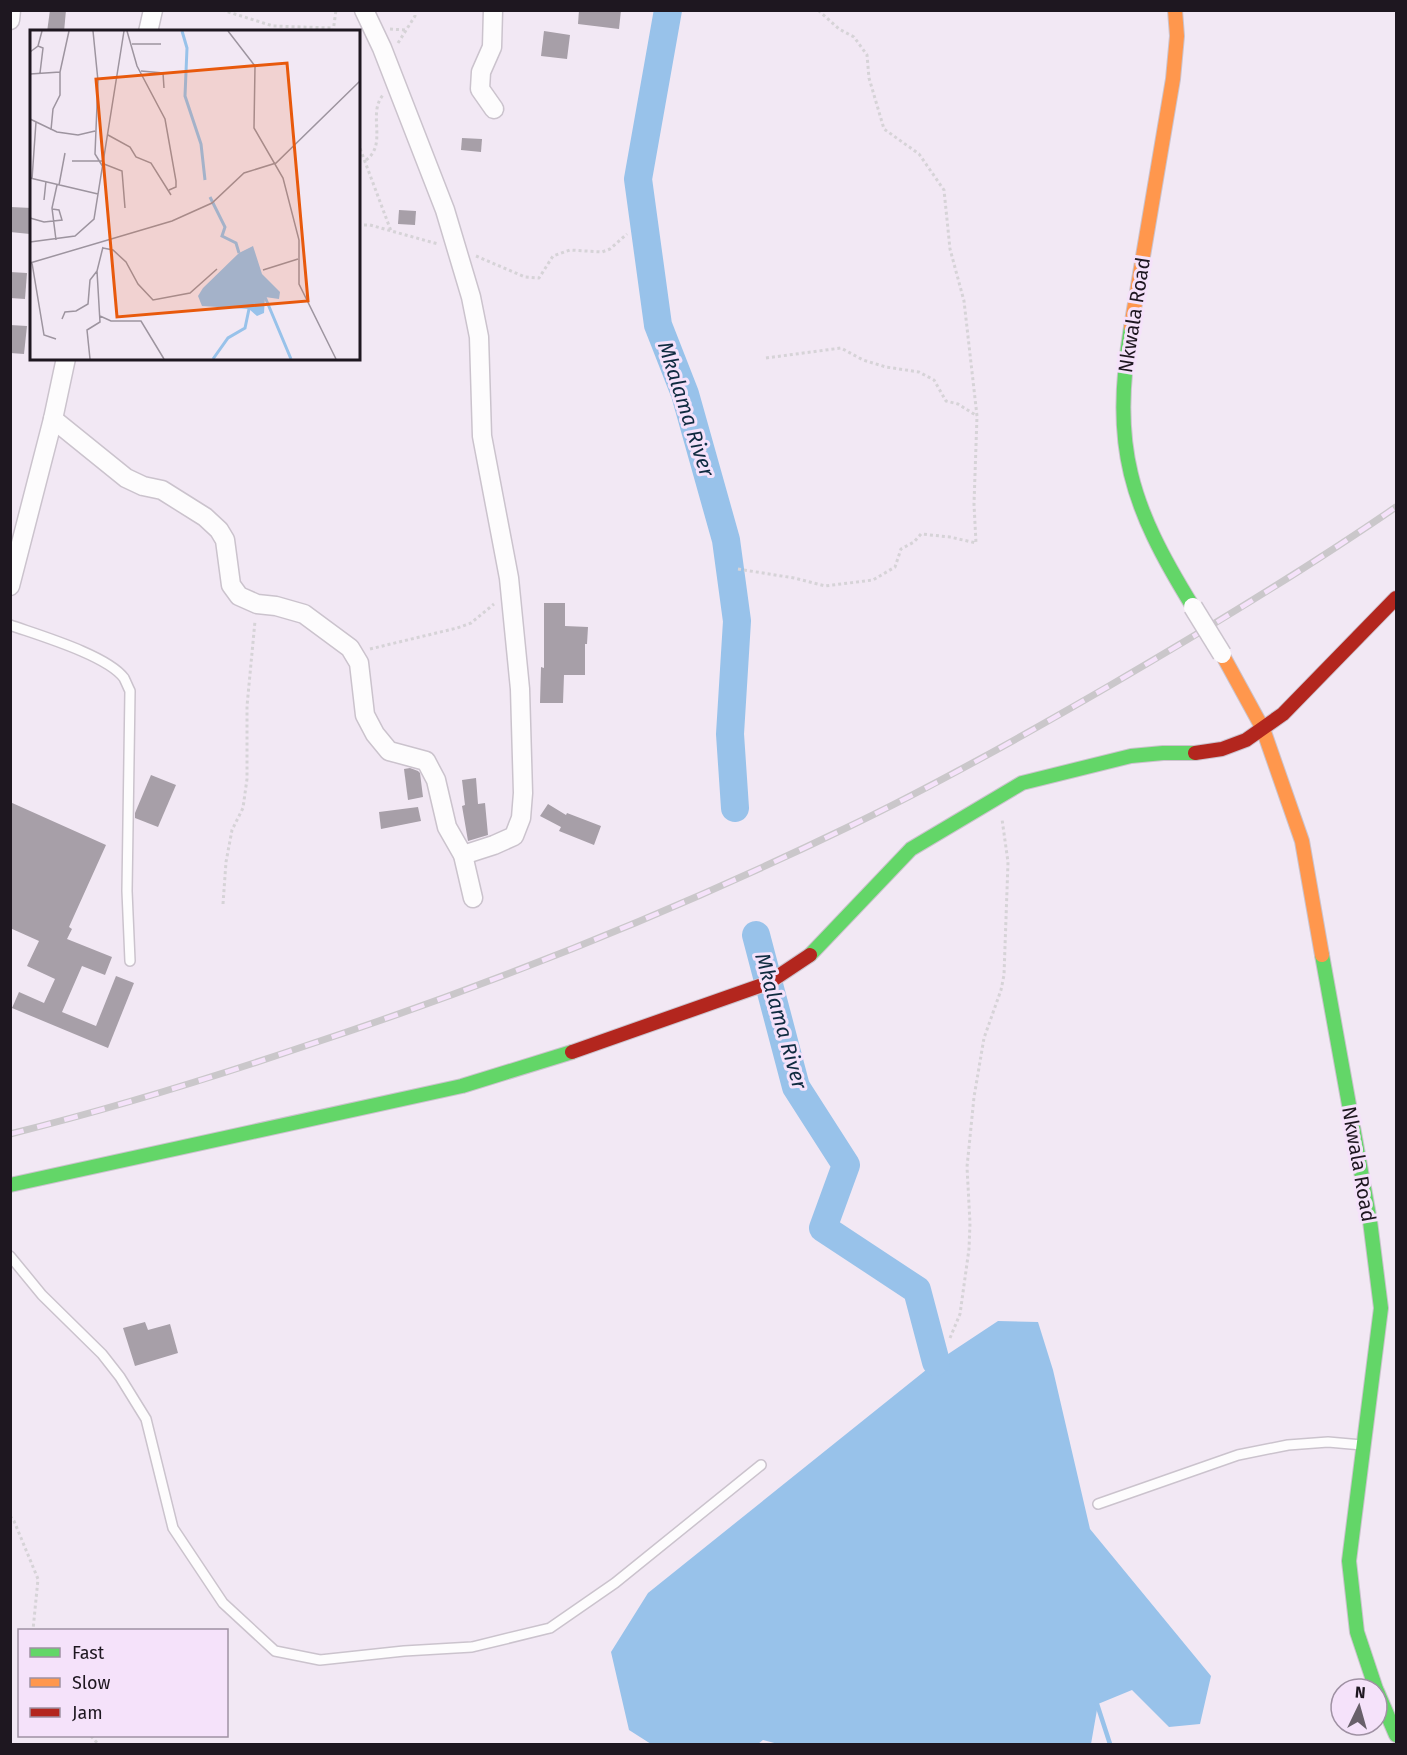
<svg xmlns="http://www.w3.org/2000/svg" width="1407" height="1755" font-family="'Fira Sans',sans-serif">
<rect width="100%" height="100%" fill="#f2e8f4"/>
<path fill="#98c2ea" d="M998 1321 1038 1322 1053 1370 1090 1529 1211 1676 1200 1724 1169 1727 1132 1690 1098 1704 1091 1744H778L763 1740 758 1744H651L629 1730 611 1652 648 1593 936 1362Z"/>
<g fill="none" stroke-linecap="round" stroke-linejoin="round">
<path stroke="#98c2ea" stroke-width="4.5" d="M1097 1704 1110 1744"/>
<g stroke="#98c2ea" stroke-width="28">
<path d="M668 10 638 179 658 325 685 394 726 540 737 621 730 734 735 808"/>
<path d="M756 935 796 1087 846 1165 823 1228 917 1290 936 1362"/>
</g>
</g>
<g fill="#a79fa8">
<path d="M50 10H66L64 32H47Z"/>
<path d="M579 10H621L619 29 578 24Z"/>
<path d="M544 31 570 35 567 59 541 56Z"/>
<path d="M462 138 482 139 481 152 461 150Z"/>
<path d="M10 207 32 208 30 234 10 232Z"/>
<path d="M399 210 416 211 415 225 398 224Z"/>
<path d="M10 272 27 273 25 299 10 298Z"/>
<path d="M10 325 27 326 24 354 10 353Z"/>
<path d="M544 603H565V626L588 627 587 644H585V675H564L563 703H540L541 667 544 668Z"/>
<path d="M410 768 418 771 420 773 423 797 408 800 404 769Z"/>
<path d="M151 775 176 785 158 827 135 818V813Z"/>
<path d="M476 778 478 804 485 803 488 835 468 841 462 806 465 805 462 780Z"/>
<path d="M10 802 106 845 69 927 72 929 67 939 112 957 105 975 82 966 62 1012 96 1026 116 976 134 983 108 1048 12 1008 19 992 44 1003 55 979 27 966 39 941 10 928Z"/>
<path d="M548 804 566 815 567 813 601 826 594 845 559 831 561 827 540 816Z"/>
<path d="M418 807 421 821 381 829 379 812Z"/>
<path d="M145 1322 148 1330 170 1324 178 1353 135 1366 123 1328Z"/>
</g>
<g fill="none" stroke-linecap="round" stroke-linejoin="round">
<g stroke="#cbc3cd" stroke-width="12">
<g id="lane">
<path d="M10 625C38 635 107 655 124 678 126 682 128 687 130 691L127 891 130 961"/>
<path d="M10 1256 42 1295 102 1354 120 1377 146 1419 173 1528 223 1603 275 1651 320 1660 404 1651 472 1647 550 1628 615 1583 761 1465"/>
<path d="M1098 1504 1238 1455 1288 1445 1328 1442 1362 1445"/>
</g>
</g>
<g stroke="#cbc3cd" stroke-width="21">
<g id="street">
<path d="M364 10 382 48 445 210 471 297 479 337 482 436 509 578 520 689 523 793 521 818 514 836 494 845 463 855"/>
<path d="M493 10 492 47 481 72 480 89 494 109"/>
<path d="M10 20 11 10"/>
<path d="M148 32 153 10"/>
<path d="M53 419 126 478 143 486 162 490 205 517 219 530 225 540 231 585 239 596 257 604 276 606 304 614 350 648 359 663 365 715 375 734 389 751 426 761 436 780 447 827 463 855 473 898"/>
<path d="M10 586 53 419 66 358"/>
</g>
</g>
<g stroke="#cbc3cd" stroke-width="16">
<g id="fast">
<path d="M1131 327C1111 447 1130 505 1193 607"/>
<path d="M810 955 911 849 1022 783 1131 756 1163 753H1195"/>
<path d="M1322 955 1370 1221 1381 1308 1349 1561 1357 1632 1376 1689"/>
<path d="M10 1185 462 1086 572 1052"/>
<path d="M1377 1691 1396 1735"/>
</g>
</g>
<g stroke="#cbc3cd" stroke-width="16">
<g id="slow">
<path d="M1131 327 1173 79 1177 36 1175 10"/>
<path d="M1222 654 1263 729 1302 841 1322 955"/>
</g>
</g>
<g stroke="#cbc3cd" stroke-width="16">
<g id="jam">
<path d="M1195 753 1222 749 1246 740 1283 714 1396 598"/>
<path d="M572 1052 768 983 810 955"/>
</g>
</g>
<g stroke="#d6d3d7" stroke-width="3" stroke-dasharray="3 3" stroke-linecap="butt">
<path d="M222 10 273 26 332 28"/>
<path d="M390 29 405 30"/>
<path d="M333 32 336 10"/>
<path d="M398 43 415 16V10"/>
<path d="M358 143 391 231"/>
<path d="M366 160C388 144 367 114 383 95"/>
<path d="M358 225H370L438 244"/>
<path d="M476 256 525 277 539 278 553 256 570 250 602 252 610 249 627 234"/>
<path d="M766 358 841 348 863 360 886 367 919 372 934 380 946 401 958 404 977 416"/>
<path d="M738 569 794 578 825 586 873 580 895 567 901 549 914 542 921 534 950 537 976 543 974 504 977 416 964 301 950 249 944 190 919 154 884 129 869 78 867 55 854 37 839 29 818 10"/>
<path d="M370 649 457 628 471 623 494 604"/>
<path d="M223 904 226 862 232 830 243 808 247 779V706L255 621"/>
<path d="M950 1338 960 1314 969 1249 970 1223 967 1167 974 1097 984 1038 1001 990 1004 975 1008 862 1002 819"/>
<path d="M10 1516 14 1521 38 1579 33 1630"/>
<path d="M91 1736 98 1744"/>
</g>
<use href="#lane" stroke="#fdfcfd" stroke-width="9"/>
<use href="#street" stroke="#fdfcfd" stroke-width="18"/>
<use href="#fast" stroke="#63d668" stroke-width="14"/>
<use href="#slow" stroke="#ff974d" stroke-width="14"/>
<use href="#jam" stroke="#b3261e" stroke-width="14"/>
<g stroke="#cac7ca" stroke-width="7">
<path id="rail" d="M10 1134C110 1109 208 1079 305 1046 490 985 670 913 846 828 936 785 1023 736 1109 686 1207 629 1303 571 1396 507"/>
</g>
<use href="#rail" stroke="#f5e2fa" stroke-width="4.5" stroke-dasharray="14" stroke-linecap="butt"/>
<g stroke="#cbc3cd" stroke-width="21" stroke-linecap="butt">
<path id="street-bridge" d="M1193 607 1222 654"/>
</g>
<use href="#street-bridge" stroke="#fdfcfd" stroke-width="18"/>
</g>
<g text-anchor="middle" dominant-baseline="central" stroke-width="6" stroke-linejoin="round" paint-order="stroke">
<g font-size="20" fill="#1e1720" stroke="#f5e2fa">
<text transform="translate(1134 315) rotate(-81)">Nkwala Road</text>
<text transform="translate(1359 1164) rotate(80)">Nkwala Road</text>
</g>
<g font-size="21" font-style="italic" fill="#0f2b40" stroke="#f5e2fa">
<text transform="translate(686 409) rotate(72)">Mkalama River</text>
<text transform="translate(781 1021) rotate(74)">Mkalama River</text>
</g>
</g>
<g transform="translate(30 30)">
<rect width="330" height="330" fill="#f2e8f4"/>
<path d="M223 216 232 244 250 262 249 269 235 267 234 283 227 286 219 279 172 276 168 266 173 258 209 223Z" fill="#98c2ea"/>
<path fill="none" stroke="#98c2ea" stroke-width="3" d="M152 1 157 18 155 66 171 114 175 150M180 167 195 197 192 206 206 213 209 223M235 267 261 329M183 329 198 308 215 298 219 279"/>
<path fill="none" stroke="#9d949f" stroke-width="1.5" d="M63 1 68 51 65 124 73 137M97 1 107 36 135 89 146 151V157L139 160M198 1 225 36 224 98 253 148 269 210V254L306 329M102 14H131M8 16 13 18 10 43M0 22 8 16 12 1M111 41 133 43 134 58M0 44 30 42 39 1M0 89 27 102 48 105 65 101M21 100 23 79 30 65V42M78 105 100 117 106 127 121 133 141 165M42 131H74M74 134 92 141 95 178M0 148 68 164M2 149 6 92M29 155 35 123M14 170 16 151M0 188 14 192 32 190 29 180 22 179M26 210 22 178 27 155M0 212 45 206 64 189 94 1M73 218 83 220 96 232 108 254 123 270 160 263 187 239M0 233 142 191 182 173 214 143 246 133 330 51M2 233 14 305 26 309M233 240 268 229M70 286 81 291H111L134 329M32 289 35 282 46 281 58 274 60 250 67 241M60 329 57 300 70 292 67 241 73 217"/>
<path fill="#e8590c" fill-opacity="0.15" stroke="#e8590c" stroke-width="3" d="M257 33 278 271 87 287 66 49Z"/>
<rect width="330" height="330" fill="none" stroke="#1e1720" stroke-width="3"/>
</g>
<rect width="1407" height="1755" fill="none" stroke="#1e1720" stroke-width="24"/>
<rect x="18" y="1629" width="210" height="108" fill="#f5e2fa" stroke="#9f91a3" stroke-width="1.5"/>
<rect x="30" y="1648" width="30" height="9" fill="#63d668" stroke="#9f91a3" stroke-width="1.5"/>
<text x="72" y="1659" font-size="18" fill="#1e1720">Fast</text>
<rect x="30" y="1678" width="30" height="9" fill="#ff974d" stroke="#9f91a3" stroke-width="1.5"/>
<text x="72" y="1689" font-size="18" fill="#1e1720">Slow</text>
<rect x="30" y="1708" width="30" height="9" fill="#b3261e" stroke="#9f91a3" stroke-width="1.5"/>
<text x="72" y="1719" font-size="18" fill="#1e1720">Jam</text>
<g transform="translate(1359 1707) rotate(5)"><circle r="28" fill="#f5e2fa" stroke="#9f91a3" stroke-width="1.5"/>
<path d="M0-4.5L10 22L0 15L-10 22Z" fill="#68606a"/>
<text y="-9" font-size="16" font-weight="bold" text-anchor="middle" fill="#1e1720">N</text>
</g>
</svg>
